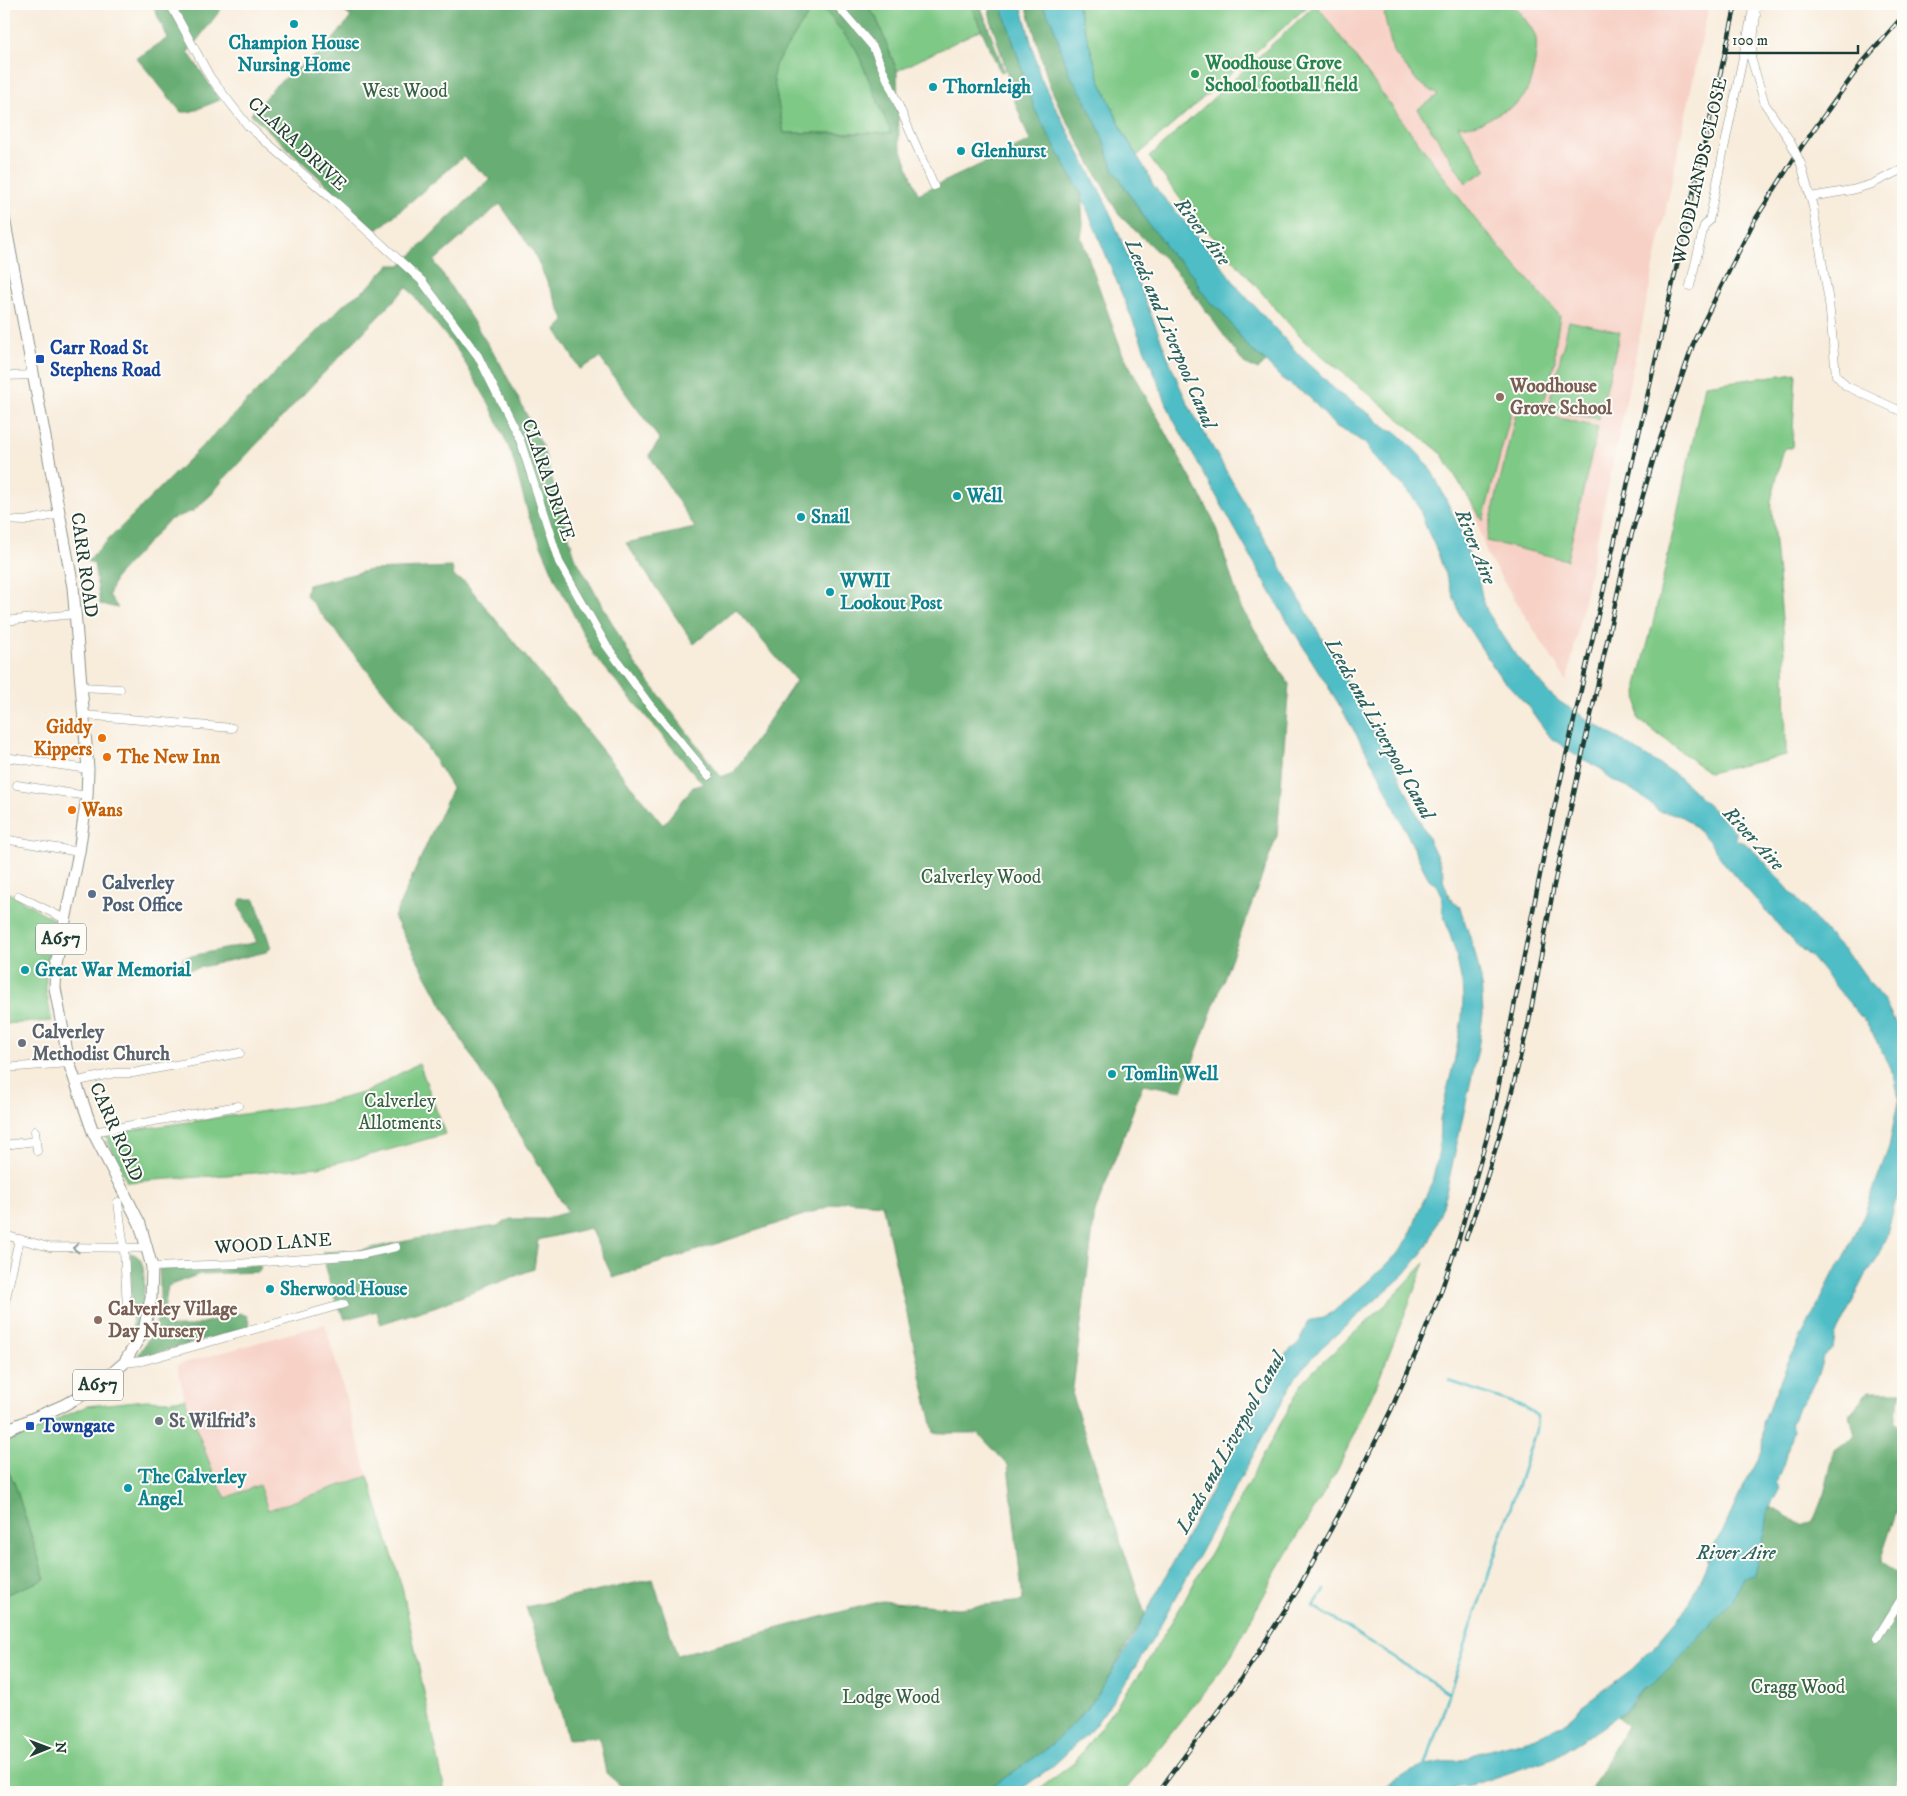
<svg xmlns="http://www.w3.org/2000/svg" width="1907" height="1796" font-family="'IM FELL DW Pica',serif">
<rect width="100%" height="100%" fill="#fdfcf7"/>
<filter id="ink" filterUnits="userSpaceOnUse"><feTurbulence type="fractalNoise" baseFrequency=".02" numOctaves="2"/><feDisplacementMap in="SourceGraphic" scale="10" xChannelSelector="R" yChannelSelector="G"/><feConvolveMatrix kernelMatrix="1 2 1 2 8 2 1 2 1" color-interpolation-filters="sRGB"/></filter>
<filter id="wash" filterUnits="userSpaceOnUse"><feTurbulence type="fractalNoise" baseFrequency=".0096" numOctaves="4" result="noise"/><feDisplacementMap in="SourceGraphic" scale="20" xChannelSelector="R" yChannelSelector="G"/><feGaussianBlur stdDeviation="1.12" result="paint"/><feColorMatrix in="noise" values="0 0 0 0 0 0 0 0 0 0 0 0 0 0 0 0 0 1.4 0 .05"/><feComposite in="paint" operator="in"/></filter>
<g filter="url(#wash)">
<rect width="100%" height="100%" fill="#f8ecdb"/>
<g fill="#f7d1c6">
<path d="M1316 4H1709L1567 682 1488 557 1470 499 1441 453 1304 341 1185 205 1149 157Z"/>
<path d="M325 1324 368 1476 267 1510 226 1498 215 1477 185 1399 177 1365Z"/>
</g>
<g fill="#7fc986" stroke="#4f835d">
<path d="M815 4H820L856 49 892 133H784L773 77 775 65Z"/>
<path d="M865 4H970L982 29 897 71 876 17Z"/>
<path d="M1077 4H1308V6L1137 156 1124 134 1100 80Z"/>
<path d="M1316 4 1475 219 1560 316 1555 346V361L1545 399 1540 404 1514 401 1483 521 1441 453 1304 341 1185 205 1149 157Z"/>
<path d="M1394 4H1512C1520 13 1530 24 1535 35 1540 48 1531 92 1520 101 1514 107 1504 110 1497 114 1484 122 1473 128 1458 125L1487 170 1466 183 1418 109 1438 95 1418 82 1393 52 1384 14Z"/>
<path d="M1569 321 1620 332 1599 419 1548 410Z"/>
<path d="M1796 373 1792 448H1784L1771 501 1785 650 1786 755 1709 773 1638 719 1637 685 1654 619 1705 385Z"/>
<path d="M1517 408 1598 427 1567 560 1486 541Z"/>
<path d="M4 890 53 919 46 975V991L52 1021 4 1024Z"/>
<path d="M419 1063 445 1134 374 1154 319 1167 255 1173 127 1182 105 1134 327 1102 366 1092Z"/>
<path d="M1425 1263 1377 1384 1338 1469 1277 1571 1226 1665 1124 1792H1035L1074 1763 1141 1672 1183 1603 1303 1382 1316 1368 1384 1306Z"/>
<path d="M185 1399 215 1477 226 1498 259 1485 268 1510 368 1476 402 1587 445 1792H4V1595L45 1579 14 1482 4 1464V1443L87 1406 146 1400 166 1401Z"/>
</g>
<g fill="#67ad73" stroke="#437554" fill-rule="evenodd">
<path d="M152 4H225L188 52 220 100 190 112H181L137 58 168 38Z"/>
<path d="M335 4H815L775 65 773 77 784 133H891L856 49 820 4H865L876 17 897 71 899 142 918 194 1030 141 1013 97 1004 62 992 25 988 5 1001 4 1035 110 1081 194 1083 225 1081 237 1122 352 1213 519 1241 608 1289 684 1277 836 1182 1091 1143 1084 1095 1212 1072 1396 1145 1614 1097 1696 1078 1719 1048 1748 984 1792H628L606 1773 599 1737 568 1739 562 1716 526 1607 653 1579 677 1655 882 1601 958 1608 1023 1601 1008 1465 978 1433H934L882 1204 846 1201 613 1278 590 1228 538 1240 534 1269 434 1307 380 1324 377 1311 345 1319 332 1293 322 1252 361 1250 426 1237 497 1226 511 1219H543L568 1212 461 1039 394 917 452 788 420 736 306 595 308 585 370 570 452 567 454 577 465 582 663 825 693 787 703 784 594 655 556 580 529 517 512 455 490 405 458 351 407 287 316 381 223 480 212 494 193 511 169 520 115 578 109 595 118 608 100 604 94 564 87 561 345 303 366 289 389 265H402L445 221 490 179 463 157 376 231 251 114 276 85 328 46 351 17ZM500 204 533 251 565 321 556 330 580 369 600 358 660 440 649 455 695 528 626 543 694 644 736 609 796 681 734 772 721 777 634 662 575 557 542 445 500 363 434 261Z"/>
<path d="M970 4H980L1004 71 1001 72 998 67Z"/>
<path d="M1026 4H1042L1052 22 1069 73 1082 93 1100 131 1113 168 1149 225 1164 242 1165 247 1173 257 1180 261 1194 276 1200 289 1212 304 1220 310 1250 349 1266 362 1258 370 1244 363 1185 282 1167 261 1119 215 1061 110 1049 84Z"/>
<path d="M241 899H255L271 948 266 952 185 971 182 958 257 942 239 906Z"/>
<path d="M130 1253C134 1254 137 1255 140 1259 149 1273 142 1326 133 1340Z"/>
<path d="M259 1265 261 1267 259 1272 200 1274 168 1286 162 1321 168 1327H187L240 1313 247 1316 250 1327 142 1357 138 1355C162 1320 161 1310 159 1269Z"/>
<path d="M1869 1391H1902L1894 1422 1903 1429V1492L1880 1561 1903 1577V1771L1899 1776 1895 1792H1589L1627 1726 1618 1716C1621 1714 1625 1711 1628 1708 1636 1699 1639 1689 1652 1685L1686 1652 1716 1615 1729 1606 1743 1576 1754 1575 1770 1507 1804 1525 1813 1521 1824 1493 1835 1451 1855 1436 1850 1414Z"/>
<path d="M4 1464 14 1482 45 1579 4 1595Z"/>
</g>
<g fill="#4fbdc6" stroke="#377d7d">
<path d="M1001 4H1021L1040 76 1046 89 1107 205 1180 387 1190 408 1391 759 1444 872 1443 880 1450 899 1459 905 1474 949 1481 979 1483 1014 1478 1049 1443 1206 1428 1245 1405 1274 1322 1347 1297 1375 1153 1639 1120 1691 1092 1729 1054 1765 1017 1792H984L1048 1748 1078 1719 1097 1696 1130 1643 1279 1365 1289 1351 1300 1342 1307 1322 1312 1320 1323 1318 1333 1312 1381 1270 1397 1254 1406 1242 1413 1228 1420 1208 1432 1183 1439 1151 1440 1119 1455 1058 1462 1018 1463 1000 1462 983 1455 950 1442 910V897L1437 886 1429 879 1424 870 1379 774 1337 701 1283 614 1173 419 1081 194 1035 110Z"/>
<path d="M1042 4H1077L1100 80 1124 134 1151 179 1152 184 1215 257 1239 289 1300 356 1320 374 1338 393 1371 415 1385 428 1395 431 1402 437 1424 460 1434 475 1464 537 1472 566 1477 571 1482 597 1487 611 1513 651 1548 692 1560 702 1679 777 1732 828 1736 833V840L1745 843 1760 857 1826 932 1856 963 1878 994 1884 1000 1898 1028 1903 1033V1188L1895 1203 1885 1241 1878 1258 1867 1273 1835 1336 1833 1348 1823 1356C1819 1377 1811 1390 1799 1407 1794 1413 1797 1416 1790 1424L1793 1430 1784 1462 1776 1483 1780 1488 1770 1507 1754 1575 1743 1577C1738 1586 1735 1599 1728 1607 1720 1615 1713 1616 1710 1628L1705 1630 1686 1652 1652 1686 1644 1688 1633 1699 1628 1708 1601 1728 1553 1758 1467 1787 1460 1785 1446 1792H1367L1371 1788 1382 1789C1394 1777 1424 1765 1441 1762 1446 1761 1452 1762 1457 1762 1464 1760 1471 1755 1478 1753 1509 1744 1564 1735 1581 1707L1631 1670 1652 1649 1688 1607 1707 1564 1709 1553 1724 1529 1744 1485 1762 1452 1763 1423 1769 1407 1788 1363 1838 1265 1844 1259 1865 1212 1889 1147 1899 1097 1894 1076 1873 1034 1867 1024 1810 956 1793 942 1724 863 1708 840 1687 820 1676 814 1660 812 1640 795 1626 786 1608 778 1603 770 1581 758 1551 738 1526 704 1499 675 1461 617 1437 551 1426 527 1420 510 1417 503 1405 487 1385 469 1369 451 1368 446 1354 436 1335 426 1309 397 1281 378 1262 358 1250 349 1220 310 1212 304 1200 289 1194 276 1180 261 1173 257 1165 247 1164 242 1149 225 1113 168 1100 131 1082 94 1069 73 1052 22Z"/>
</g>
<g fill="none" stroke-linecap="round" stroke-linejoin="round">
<g stroke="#4fbdc6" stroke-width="2.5">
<path d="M1325 1590 1313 1606 1449 1693"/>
<path d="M1425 1767 1536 1430 1537 1416 1525 1407 1449 1381"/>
</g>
</g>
</g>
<g filter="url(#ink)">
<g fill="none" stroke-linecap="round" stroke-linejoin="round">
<g stroke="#8c9488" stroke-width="9">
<g id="street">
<path d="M170 4 210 77 248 126 339 205 422 281 478 356 520 440 559 562 606 645 649 704 709 776"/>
<path d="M836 4 873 47 934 186"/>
<path d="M1756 15 1751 58 1765 104 1790 141"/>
<path d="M1801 164 1813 207 1829 302 1836 375 1846 386 1903 412"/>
<path d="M1810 197 1852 190 1872 184 1903 169"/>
<path d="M1690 286 1704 226 1709 221 1753 9 1757 8"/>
<path d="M4 376 34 375"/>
<path d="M4 520 25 521 60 514"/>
<path d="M4 621 75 614"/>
<path d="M81 687 120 689"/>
<path d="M84 715 232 728"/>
<path d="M4 757 88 769"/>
<path d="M17 785 87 796"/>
<path d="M4 839 79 852"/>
<path d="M19 896 65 919"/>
<path d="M4 1068 69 1063"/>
<path d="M74 1082 115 1073H133L240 1053"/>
<path d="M35 1131 37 1151"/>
<path d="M93 1132 238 1106"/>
<path d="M4 1145 36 1141"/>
<path d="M118 1202 124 1249 127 1308"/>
<path d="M4 1235 49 1247 148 1248"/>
<path d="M152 1267 236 1264 360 1255 396 1247"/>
<path d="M4 1307 19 1239"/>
<path d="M124 1363 142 1361 344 1304"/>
<path d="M1877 1638 1903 1596"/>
</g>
</g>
<g stroke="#8c9488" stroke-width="13">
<path id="primary" d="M4 218 73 587 88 769 87 796 79 852 56 965 55 988 69 1063 93 1132 140 1224 152 1267 151 1298 144 1330 124 1363 95 1388 64 1405 4 1431"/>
</g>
<use href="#street" stroke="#fff" stroke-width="8"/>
<use href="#primary" stroke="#fff" stroke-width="11"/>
<g stroke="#1f3d34" stroke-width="4.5">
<g id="rail">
<path d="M1466 1238 1484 1187 1509 1103 1529 1021 1554 885 1626 554 1655 454 1695 339 1753 223 1802 146 1862 63 1903 16"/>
<path d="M1158 1792 1232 1692 1255 1658 1298 1589 1342 1509 1391 1410 1418 1348 1440 1294 1459 1238 1492 1119 1545 849 1736 4"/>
</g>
</g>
<use href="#rail" stroke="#fdfcf7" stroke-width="2.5" stroke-dasharray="8" stroke-linecap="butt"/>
<g stroke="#8c9488" stroke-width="9" stroke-linecap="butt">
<path id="street-bridge" d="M1790 141 1801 164"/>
</g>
<use href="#street-bridge" stroke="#fff" stroke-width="8"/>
</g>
<defs><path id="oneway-chevron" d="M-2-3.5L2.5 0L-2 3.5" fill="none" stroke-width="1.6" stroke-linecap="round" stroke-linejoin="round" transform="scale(1.25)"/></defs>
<use stroke="#8f9e9a" href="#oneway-chevron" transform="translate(76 1248) rotate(179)"/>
</g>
<g fill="#0f9aa8" stroke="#fdfcf7" stroke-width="2">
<circle cx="294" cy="24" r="5"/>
<circle cx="933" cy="87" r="5"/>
<circle cx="961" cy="151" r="5"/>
<circle cx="957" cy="496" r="5"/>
<circle cx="801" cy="517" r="5"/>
<circle cx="830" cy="592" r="5"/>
<circle cx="25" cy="970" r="5"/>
<circle cx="1112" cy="1074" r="5"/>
<circle cx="270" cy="1289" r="5"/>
<circle cx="128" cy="1488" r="5"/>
</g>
<circle fill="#2e9e5b" stroke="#fdfcf7" stroke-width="2" cx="1195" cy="74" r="5"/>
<g fill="#1a4fb4" stroke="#fdfcf7" stroke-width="2">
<rect x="35" y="354" width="10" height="10" rx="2.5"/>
<rect x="25" y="1421" width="10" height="10" rx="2.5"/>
</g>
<g fill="#8d6e63" stroke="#fdfcf7" stroke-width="2">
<circle cx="1500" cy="397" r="5"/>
<circle cx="98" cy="1320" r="5"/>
</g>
<g fill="#e8710a" stroke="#fdfcf7" stroke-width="2">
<circle cx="102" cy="738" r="5"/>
<circle cx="107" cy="757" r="5"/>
<circle cx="72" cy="810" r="5"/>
</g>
<circle fill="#5c6f8a" stroke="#fdfcf7" stroke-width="2" cx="92" cy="894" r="5"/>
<g fill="#6b7280" stroke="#fdfcf7" stroke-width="2">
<circle cx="22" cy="1043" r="5"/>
<circle cx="159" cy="1421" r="5"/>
</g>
<g text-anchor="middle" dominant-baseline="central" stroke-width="4" stroke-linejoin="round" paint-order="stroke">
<g fill="#fdfcf7" stroke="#62766e" stroke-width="1">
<rect x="36" y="923.5" width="50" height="31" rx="4"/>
<rect x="73" y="1369.5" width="50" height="31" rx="4"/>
</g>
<g font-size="18" font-weight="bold" fill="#1f3d34">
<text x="61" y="939">A657</text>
<text x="98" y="1385">A657</text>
</g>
<g font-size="19" font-weight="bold" fill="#0d838f" stroke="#fdfcf7" text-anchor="start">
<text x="294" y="43" text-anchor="middle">Champion House<tspan x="294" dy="22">Nursing Home</tspan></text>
<text x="943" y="87">Thornleigh</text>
<text x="971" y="151">Glenhurst</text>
<text x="967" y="496">Well</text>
<text x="811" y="517">Snail</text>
<text x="840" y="581">WWII<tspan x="840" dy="22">Lookout Post</tspan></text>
<text x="35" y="970">Great War Memorial</text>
<text x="1122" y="1074">Tomlin Well</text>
<text x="280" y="1289">Sherwood House</text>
<text x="138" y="1477">The Calverley<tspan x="138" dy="22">Angel</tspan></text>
</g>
<g font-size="19" font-weight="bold" fill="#27864d" stroke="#fdfcf7" text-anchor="start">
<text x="1205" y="63">Woodhouse Grove<tspan x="1205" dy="22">School football field</tspan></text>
</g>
<g font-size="19" fill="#376048" stroke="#fdfcf7">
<text x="405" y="91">West Wood</text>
<text x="981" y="877">Calverley Wood</text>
<text x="400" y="1101">Calverley<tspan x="400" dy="22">Allotments</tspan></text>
<text x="1798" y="1687">Cragg Wood</text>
<text x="891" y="1697">Lodge Wood</text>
</g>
<g font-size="19" fill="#1f3d34" stroke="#fdfcf7">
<text transform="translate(297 144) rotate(43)">CLARA DRIVE</text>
<text transform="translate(1700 171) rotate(-77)">WOODLANDS CLOSE</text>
<text transform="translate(548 480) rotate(71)">CLARA DRIVE</text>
<text transform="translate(84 565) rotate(82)">CARR ROAD</text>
<text transform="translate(116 1132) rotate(66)">CARR ROAD</text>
<text transform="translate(273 1244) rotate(-4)">WOOD LANE</text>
</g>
<g font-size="19" font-weight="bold" fill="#164399" stroke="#fdfcf7" text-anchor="start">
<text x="50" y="348">Carr Road St<tspan x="50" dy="22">Stephens Road</tspan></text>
<text x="40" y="1426">Towngate</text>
</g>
<g font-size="19" font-weight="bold" fill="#785e54" stroke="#fdfcf7" text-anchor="start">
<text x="1510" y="386">Woodhouse<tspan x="1510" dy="22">Grove School</tspan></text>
<text x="108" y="1309">Calverley Village<tspan x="108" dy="22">Day Nursery</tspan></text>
</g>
<g font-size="19" font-weight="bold" fill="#c56008" stroke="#fdfcf7" text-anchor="start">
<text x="92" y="727" text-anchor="end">Giddy<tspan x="92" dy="22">Kippers</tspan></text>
<text x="117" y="757">The New Inn</text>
<text x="82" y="810">Wans</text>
</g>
<g font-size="19" font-weight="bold" fill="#4e5e75" stroke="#fdfcf7" text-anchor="start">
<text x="102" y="883">Calverley<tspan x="102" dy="22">Post Office</tspan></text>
</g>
<g font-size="19" font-weight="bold" fill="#5b616d" stroke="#fdfcf7" text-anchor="start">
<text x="32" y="1032">Calverley<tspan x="32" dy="22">Methodist Church</tspan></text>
<text x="169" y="1421">St Wilfrid's</text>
</g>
<g font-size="20" font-style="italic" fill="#2d6360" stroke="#fdfcf7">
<text transform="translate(1202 232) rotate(53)">River Aire</text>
<text transform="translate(1170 334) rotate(67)">Leeds and Liverpool Canal</text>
<text transform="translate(1475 547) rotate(68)">River Aire</text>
<text transform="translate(1379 729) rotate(61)">Leeds and Liverpool Canal</text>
<text transform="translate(1753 839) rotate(47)">River Aire</text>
<text transform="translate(1231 1443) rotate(-61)">Leeds and Liverpool Canal</text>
<text x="1736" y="1553">River Aire</text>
</g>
</g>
<rect width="1907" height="1796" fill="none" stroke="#fdfcf7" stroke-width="20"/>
<g transform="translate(48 1748) rotate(89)" stroke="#fdfcf7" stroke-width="4" paint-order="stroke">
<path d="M0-4L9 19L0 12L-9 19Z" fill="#1f3d34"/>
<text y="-8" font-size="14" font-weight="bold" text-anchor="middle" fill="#1f3d34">N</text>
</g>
<path d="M1724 45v8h134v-8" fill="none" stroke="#1f3d34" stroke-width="2.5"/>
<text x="1732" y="45" font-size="15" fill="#1f3d34" stroke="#fdfcf7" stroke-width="4" paint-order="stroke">100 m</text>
</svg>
